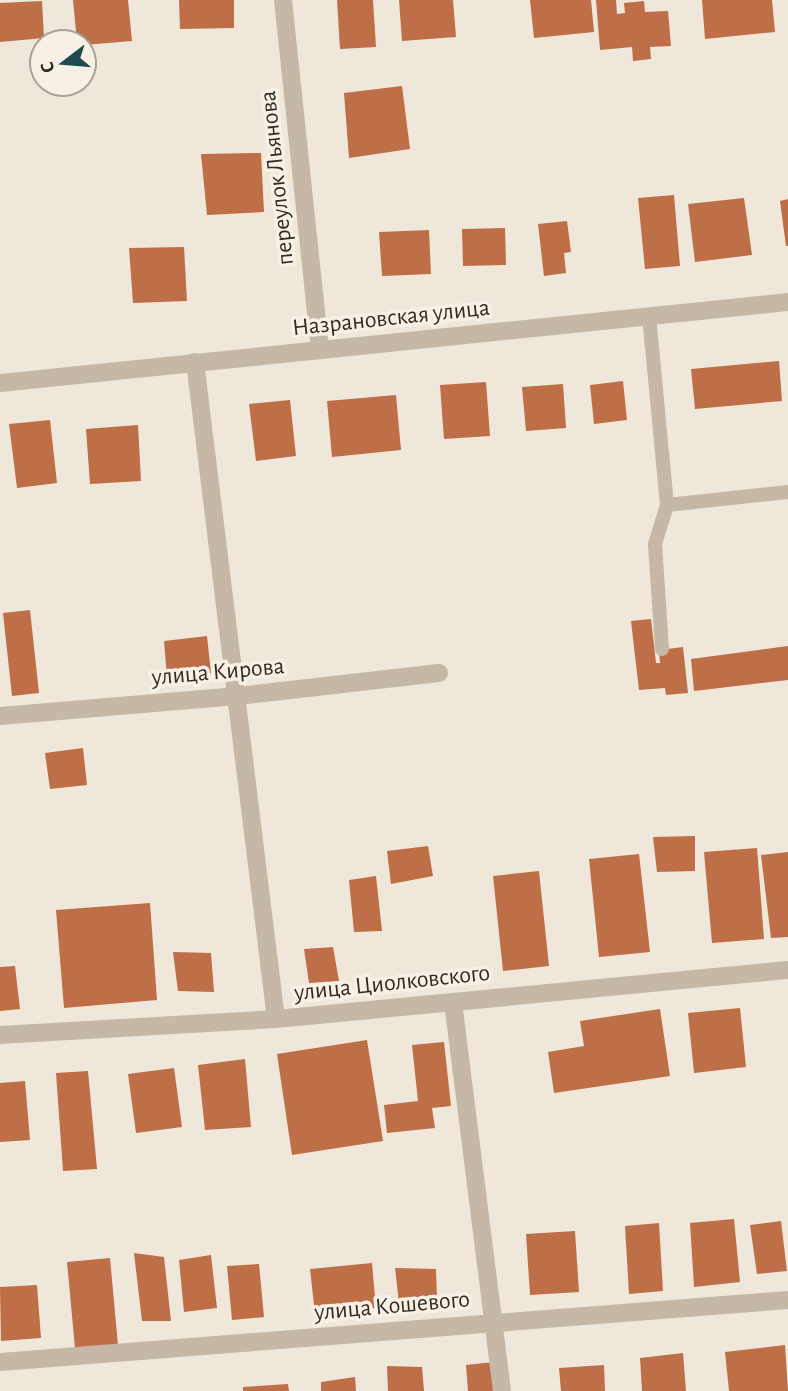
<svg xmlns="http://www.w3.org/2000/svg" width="788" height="1391" font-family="'Alegreya Sans',sans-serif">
<rect width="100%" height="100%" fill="#efe7d9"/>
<g fill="#be6f48">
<path d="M73 0H128L132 41 84 45V42H77Z"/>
<path d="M179 0H234V28L180 29Z"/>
<path d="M337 0H373L376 47 340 49Z"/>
<path d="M399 0H453L456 37 402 41Z"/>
<path d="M530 0H591L594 32 534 38Z"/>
<path d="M596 0H616L617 14 625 13 624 3 644 1 645 12 668 11 671 46 650 47 651 59 633 61 632 47 600 50Z"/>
<path d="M702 0H772L775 32 705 39Z"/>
<path d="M42 1 44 38 0 42V3Z"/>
<path d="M402 86 410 149 349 158 344 93Z"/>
<path d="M261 153 264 212 207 215 201 154Z"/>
<path d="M674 195 680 266 645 269 638 198Z"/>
<path d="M744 198 752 255 695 262 688 204Z"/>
<path d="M788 199V246H786L780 201Z"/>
<path d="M567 221 571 252 564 253 566 273 544 276 538 224Z"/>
<path d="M505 228 506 265 463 266 462 229Z"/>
<path d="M429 230 431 274 382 276 379 232Z"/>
<path d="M184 247 187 301 133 303 129 248Z"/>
<path d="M779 361 782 401 695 409 691 369Z"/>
<path d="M623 381 627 420 594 424 590 385Z"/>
<path d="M486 382 490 436 444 439 440 385Z"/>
<path d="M563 384 566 428 526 431 522 387Z"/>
<path d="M396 395 401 450 332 457 327 401Z"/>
<path d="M290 400 296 456 256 461 249 404Z"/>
<path d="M50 420 57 483 17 488 9 424Z"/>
<path d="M138 425 141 481 90 484 86 429Z"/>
<path d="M30 610 39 693 12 696 3 613Z"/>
<path d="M651 619 656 663H660L659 650 683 647 688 693 666 695 665 688 639 690 631 621Z"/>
<path d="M207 636 211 673 167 677 164 641Z"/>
<path d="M788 646V680L694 691 691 659Z"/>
<path d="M83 748 87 785 50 789 45 753Z"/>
<path d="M695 836V871L657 872 653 837Z"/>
<path d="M428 846 433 876 391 884 387 851Z"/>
<path d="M757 848 764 939 712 943 704 852Z"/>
<path d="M788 852V937L771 938 761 855Z"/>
<path d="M639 854 650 952 599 957 589 859Z"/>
<path d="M539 871 549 966 503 971 493 876Z"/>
<path d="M376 876 382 931 354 932 349 880Z"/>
<path d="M150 903 157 1000 64 1008 56 910Z"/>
<path d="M333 947 339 981 309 983 304 949Z"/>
<path d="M173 952 211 953 214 992 178 991Z"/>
<path d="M15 966 20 1009 0 1011V967Z"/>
<path d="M740 1008 746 1067 694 1073 688 1013Z"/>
<path d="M660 1009 670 1076 554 1093 548 1052 584 1046 580 1021Z"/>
<path d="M367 1040 383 1141 292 1155 277 1054Z"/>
<path d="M444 1042 451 1106 432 1108 435 1128 387 1133 384 1105 418 1101 412 1045Z"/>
<path d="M245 1059 251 1127 205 1130 198 1065Z"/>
<path d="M174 1068 182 1127 136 1133 128 1074Z"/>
<path d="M88 1071 97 1169 63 1171 56 1073Z"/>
<path d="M25 1081 30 1140 0 1142V1083Z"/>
<path d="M734 1219 740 1282 694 1287 690 1223Z"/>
<path d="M781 1221 787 1271 757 1274 750 1225Z"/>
<path d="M659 1223 663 1291 629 1294 625 1226Z"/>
<path d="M575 1231 579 1292 530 1295 526 1234Z"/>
<path d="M134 1253 164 1257 171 1321H142Z"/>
<path d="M211 1255 217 1308 184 1312 179 1260Z"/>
<path d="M110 1258 118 1345 75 1348 67 1262Z"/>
<path d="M372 1263 376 1308 315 1314 310 1269Z"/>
<path d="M259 1264 264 1317 232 1320 227 1266Z"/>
<path d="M395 1268 436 1269 437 1300 399 1303Z"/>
<path d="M37 1285 41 1338 1 1341 0 1287Z"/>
<path d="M785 1345 788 1391H729L725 1352Z"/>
<path d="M683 1353 686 1391H642L640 1358Z"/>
<path d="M494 1362 496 1391H468L466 1365Z"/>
<path d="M604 1365 605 1391H561L559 1368Z"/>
<path d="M387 1366 422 1367 424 1391H388Z"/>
<path d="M355 1377 356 1391H321V1382Z"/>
<path d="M288 1384 289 1391H243V1387Z"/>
</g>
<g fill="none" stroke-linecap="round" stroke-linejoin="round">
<g stroke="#c6b8a6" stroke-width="14">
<path d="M649 316 667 505 788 492"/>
<path d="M662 649 655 544 667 505"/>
</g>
<g stroke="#c6b8a6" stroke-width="18">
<path d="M283 0 320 350"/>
<path d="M195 362 276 1019"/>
<path d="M0 716 238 696 439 673"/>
<path d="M453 1002 502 1391"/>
<path d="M0 1035 276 1019 788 970"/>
<path d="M0 1362 788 1300"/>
</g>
<path stroke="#c6b8a6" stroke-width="18" d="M0 383 788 302"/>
</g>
<g text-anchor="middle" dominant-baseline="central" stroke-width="7" stroke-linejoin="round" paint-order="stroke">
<g font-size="24" fill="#332b26" stroke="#f7f1e5">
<text transform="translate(277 178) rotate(-96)">переулок Льянова</text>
<text transform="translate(391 318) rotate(-6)">Назрановская улица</text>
<text transform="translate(218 672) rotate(-5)">улица Кирова</text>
<text transform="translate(392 983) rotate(-6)">улица Циолковского</text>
<text transform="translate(392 1306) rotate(-5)">улица Кошевого</text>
</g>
</g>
<g transform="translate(63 63) rotate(254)"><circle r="33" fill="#f7f1e5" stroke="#a9a299" stroke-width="2"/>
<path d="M0-5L12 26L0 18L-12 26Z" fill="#1f4a51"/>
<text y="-10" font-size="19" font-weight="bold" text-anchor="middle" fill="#332b26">С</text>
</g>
</svg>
